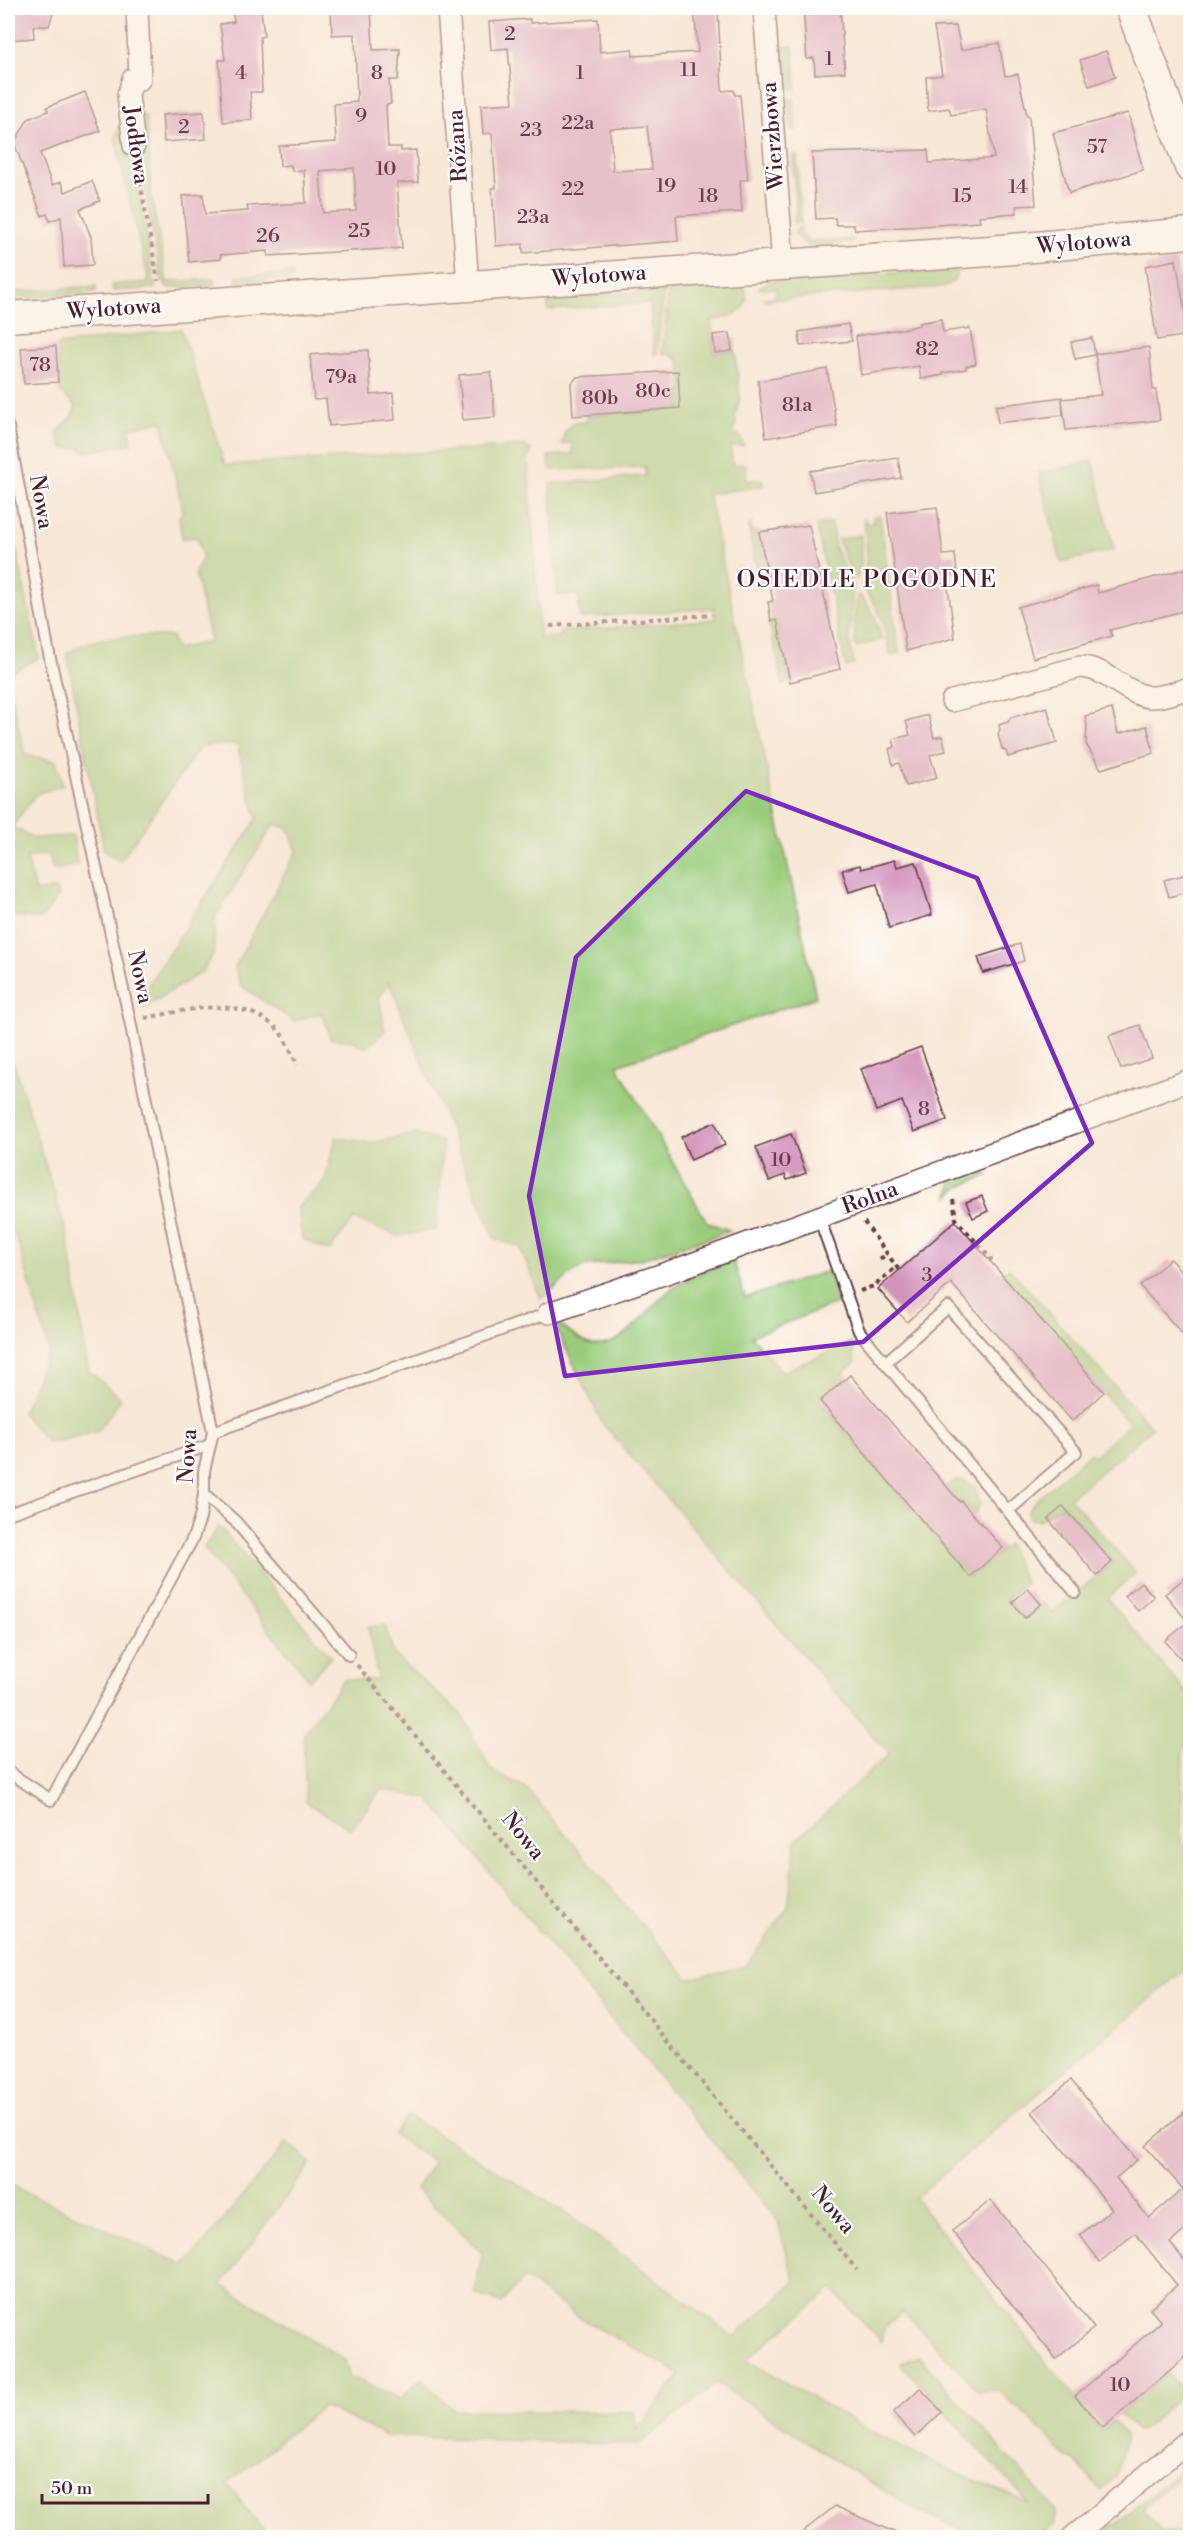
<svg xmlns="http://www.w3.org/2000/svg" width="1198" height="2545" font-family="'Libre Bodoni',serif">
<rect width="100%" height="100%" fill="#fff"/>
<filter id="ink" filterUnits="userSpaceOnUse"><feTurbulence type="fractalNoise" baseFrequency=".0167" numOctaves="2"/><feDisplacementMap in="SourceGraphic" scale="12" xChannelSelector="R" yChannelSelector="G"/><feConvolveMatrix kernelMatrix="1 2 1 2 8 2 1 2 1" color-interpolation-filters="sRGB"/></filter>
<filter id="wash" filterUnits="userSpaceOnUse"><feTurbulence type="fractalNoise" baseFrequency=".008" numOctaves="4" result="noise"/><feDisplacementMap in="SourceGraphic" scale="24" xChannelSelector="R" yChannelSelector="G"/><feGaussianBlur stdDeviation="1.35" result="paint"/><feColorMatrix in="noise" values="0 0 0 0 0 0 0 0 0 0 0 0 0 0 0 0 0 1.4 0 .05"/><feComposite in="paint" operator="in"/></filter>
<g filter="url(#wash)">
<rect width="100%" height="100%" fill="#f8e8d6"/>
<g fill="#9bcc7c" stroke="#727654" stroke-width="1.5">
<path d="M793 46 796 88H785L783 50 784 47Z"/>
<path d="M794 99 796 130H791L788 100Z"/>
<path d="M146 116 151 193 167 282 214 279V285L167 288 161 279 137 146 138 117Z"/>
<path d="M121 123 131 146 155 288 113 291 112 285 149 282 115 138Z"/>
<path d="M797 155 801 224 794 223 796 210 792 156Z"/>
<path d="M801 227 802 234 808 241 853 239 851 243 808 246 795 235V231Z"/>
<path d="M955 269 957 272 953 282 942 287 766 300 763 298 776 297V288L760 289 759 287 773 281Z"/>
<path d="M293 273V279L237 283 236 277Z"/>
<path d="M1190 280V309H1185L1181 282Z"/>
<path d="M743 284C755 312 732 317 711 321L714 353 732 352 731 338H734L740 400 735 415 736 424 732 432 740 436 744 446H731L732 465 746 464 747 481 762 479 763 486 708 494 816 997 617 1065 707 1222 731 1231 644 1258 583 1267 570 1275 541 1299 520 1247 495 1239 389 982 379 998 385 1031 365 1048 354 1041 331 1039 322 1013 294 1021 240 985 235 966 297 851 289 829 274 824 215 917 214 952 202 972 148 1005 142 994 257 819 237 744 201 746 120 861 104 851 67 654C93 632 139 637 172 636L176 649 210 642 195 572 203 558 197 537 182 539 179 518 183 510 162 421 129 428 132 444 85 452 81 448H62L57 432 72 417 76 406 60 392 58 345 181 329 225 465 524 446 532 450 528 461 540 638 560 637V632L715 619 714 608 580 618 578 594 558 595 550 484 645 476V467L553 470 549 466 548 456 573 454 572 443 561 444 565 438 564 433 574 422H586V416L681 409 679 391 683 390 680 361 670 354H662L669 290Z"/>
<path d="M96 286V292L17 298V292Z"/>
<path d="M664 291 657 354H654L650 303 548 310V304L552 298Z"/>
<path d="M1093 461 1114 550 1061 562 1039 473Z"/>
<path d="M8 510 39 658 8 674Z"/>
<path d="M880 516 899 653 890 655 883 621 876 606 863 588 867 553 864 518 867 524 873 523V517Z"/>
<path d="M831 523 836 551 853 585 849 639 854 665 846 667 816 525Z"/>
<path d="M751 524 752 533 757 532 768 583 760 584 748 527Z"/>
<path d="M861 535V567L856 579 844 557 838 539Z"/>
<path d="M860 595 875 616 882 640 855 647 854 618 858 596Z"/>
<path d="M776 620 789 682 783 684 769 622Z"/>
<path d="M8 680 25 755 56 761 63 785 36 794 12 827 34 838 73 836 77 865 54 870 46 854 27 858 35 892 55 889 59 896 41 919 8 915Z"/>
<path d="M14 1064 68 1237 88 1370 121 1399 97 1432 48 1443 22 1413 49 1350 16 1236 8 1232V1066Z"/>
<path d="M414 1134 443 1142 436 1229 398 1236 354 1219 329 1251 302 1239 298 1207 325 1181 336 1137 371 1143Z"/>
<path d="M974 1170 989 1175 959 1187 949 1196 952 1179Z"/>
<path d="M733 1260 745 1298 828 1271 838 1303 751 1336 782 1372 851 1343 855 1363 843 1373 846 1377 818 1401 917 1515 948 1489 946 1486 957 1480H963L976 1488 980 1504 975 1514 961 1500 929 1529 970 1577 1008 1545 1025 1582 1007 1598 1024 1618 1043 1603 1052 1613 1113 1563 1063 1505 1038 1521 1029 1518 1028 1511 1033 1503 1090 1453 1094 1456 1130 1424 1002 1274 1009 1268 1152 1428 1070 1498 1136 1573 1107 1598 1190 1697V1744L1183 1750 1181 1843 1190 1855V1965L915 2198 1101 2431 1113 2421 1125 2435V2442L1116 2476 1100 2490 1074 2460 1066 2457 1034 2422 998 2390 979 2391 903 2311 884 2328 881 2342 832 2289 746 2360 876 2434 943 2467 1029 2503 901 2364 919 2356 1056 2511 1053 2525 1036 2537H978L915 2509 860 2476 717 2383 638 2445 386 2436 323 2406 227 2484 269 2537 8 2538V2184L185 2266 287 2142 311 2163 221 2285 345 2360 350 2377 401 2399 420 2379 454 2410 634 2412 637 2430 681 2374 580 2318 524 2278 501 2303 475 2293 482 2252 416 2189 434 2162 393 2134 408 2116 564 2212 734 2337 795 2282 777 2219 429 1799 381 1789 351 1829 306 1802 303 1735 344 1679 378 1680 368 1627 385 1625 394 1655 462 1715 491 1770 526 1788 688 1979 746 1966 788 1908 796 1840 889 1754 603 1424 553 1322C567 1327 577 1342 593 1345 627 1349 649 1304 674 1287 692 1275 712 1268 733 1260Z"/>
<path d="M219 1526 331 1657 309 1680 204 1548Z"/>
<path d="M1159 2363 1180 2387 1181 2395 1143 2430 1137 2431 1119 2414 1165 2375Z"/>
<path d="M1190 2462V2468L1143 2508 1161 2532 1190 2534V2537H1100Z"/>
</g>
<g id="blocks">
<g fill="#d293b9" fill-rule="evenodd">
<path d="M8 8H28L54 9 49 26H33L34 38 8 40Z"/>
<path d="M331 8H371L373 50 400 49 398 80H389L391 104 386 105 388 147H401V151L416 150 418 182 397 183 402 248 268 256V251L220 255 221 259 189 262 182 196 203 194 205 214 248 211 247 206 306 203 304 170 292 171 291 165 280 166 279 146 336 142 334 104 357 102 355 34 332 35ZM354 168 356 211 323 213 320 171Z"/>
<path d="M694 8H718L722 91 734 90 735 95H740L748 180H740L742 212 676 216 678 241 523 253V244L496 246 492 188H496L492 133 483 134 481 105 513 103 508 48 491 50 489 22 530 19V23L598 19 600 52 632 49 633 56 698 52ZM647 126 652 169 613 171 610 129Z"/>
<path d="M803 8H840L845 72 815 74 814 58 807 59Z"/>
<path d="M261 10 264 36 260 37 262 92H250L252 120 223 122 219 60H225L220 24 234 22 233 13Z"/>
<path d="M956 26 961 50 999 43 1005 76 1018 74 1027 116H1029L1036 205 1016 206 1017 213 979 216 980 222 922 226 855 230 854 225H836L835 218 816 219 812 153 928 150 929 163 994 158 986 109 951 115 949 108 928 111 926 77 942 75 934 27Z"/>
<path d="M1106 51 1115 77 1089 86 1080 60Z"/>
<path d="M85 92 100 131 40 153 52 185 61 182 65 192 92 181 100 201 80 209 91 237 93 265 64 267 61 217 50 221 47 214 42 216 14 143 28 119 48 111 47 107Z"/>
<path d="M204 112 206 139 164 142 162 115Z"/>
<path d="M1128 113 1143 170 1069 193 1053 133Z"/>
<path d="M1176 260 1189 335 1157 340 1145 266Z"/>
<path d="M941 319 943 332 970 328 976 364 966 366V369L943 373V375L921 379 919 366 861 375 856 336 908 328 919 325V323Z"/>
<path d="M848 324 852 341 800 346 799 332Z"/>
<path d="M730 333 732 351 715 353 713 335Z"/>
<path d="M1092 338 1095 355 1075 359 1071 342Z"/>
<path d="M56 346 58 382 24 384 21 348Z"/>
<path d="M1149 347 1153 390H1156L1160 420 1066 430 1062 400 1063 415 998 423 996 406 1062 397V399L1101 395 1095 354Z"/>
<path d="M368 350 371 395 393 393 395 420 329 426 326 399 314 400 310 355Z"/>
<path d="M827 369 837 426 766 438 758 381Z"/>
<path d="M678 371 680 408 573 416 571 384 577 377Z"/>
<path d="M491 372 495 417 463 420 459 375Z"/>
<path d="M898 458 901 478 814 492 810 471Z"/>
<path d="M937 507 943 555 955 554 957 573 946 574 955 638 906 651 887 513Z"/>
<path d="M809 525 840 669 790 682 777 620 771 621 768 602 773 601 759 532Z"/>
<path d="M1191 567V609L1110 630 1112 636 1033 658 1018 607 1097 585 1098 593Z"/>
<path d="M1047 707 1057 743 1008 757 1006 751 1002 749 998 734 1000 730 999 725 1008 722 1010 718Z"/>
<path d="M1112 709 1118 734 1147 726 1154 753 1101 769 1086 744 1087 725 1085 716Z"/>
<path d="M928 715 934 738 942 736 946 751 930 755 937 778 906 786 899 763 893 765 889 749 895 747 893 739 910 735 906 721Z"/>
<path d="M895 860 897 867 916 862 932 915 889 928 877 884 849 892 842 870 860 865 861 869Z"/>
<path d="M1191 873V891L1169 897 1164 880Z"/>
<path d="M1020 944 1024 961 983 973 978 957Z"/>
<path d="M1140 1025 1152 1058 1121 1069 1109 1036Z"/>
<path d="M921 1047 947 1120 914 1132 902 1101 876 1111 861 1069Z"/>
<path d="M715 1122 725 1145 691 1160 681 1137Z"/>
<path d="M791 1134 806 1173 787 1180 785 1175 769 1181 756 1147Z"/>
<path d="M982 1196 988 1211 973 1218 966 1202Z"/>
<path d="M955 1221 1104 1392 1072 1421 951 1283 907 1322 878 1289Z"/>
<path d="M1170 1259 1191 1282V1344L1140 1286Z"/>
<path d="M850 1375 960 1502 961 1501 1003 1548 970 1577 820 1401Z"/>
<path d="M1063 1506 1112 1562 1097 1576 1048 1519Z"/>
<path d="M1191 1573V1670L1165 1641 1188 1622 1165 1594Z"/>
<path d="M1141 1582 1154 1597 1138 1611 1125 1596Z"/>
<path d="M1028 1589 1041 1604 1025 1618 1012 1602Z"/>
<path d="M1071 2080 1137 2160 1116 2178 1149 2218 1183 2189 1145 2146 1191 2106V2225L1170 2243 1191 2268V2352L1103 2428 1075 2396 1161 2322 1150 2309 1177 2285 1135 2233 1100 2262 1080 2235 1112 2209 1032 2112Z"/>
<path d="M991 2200 1094 2328 1056 2359 952 2231Z"/>
<path d="M920 2388 942 2412 915 2437 893 2413Z"/>
<path d="M835 2506 907 2538H795Z"/>
</g>
</g>
</g>
<g filter="url(#ink)">
<use href="#blocks" fill-opacity="0" stroke="#643d45" stroke-width="1.5"/>
<g fill="none" stroke-linecap="round" stroke-linejoin="round">
<g stroke="#643d45" stroke-width="14">
<g id="lane">
<path d="M8 427 48 649 130 1021 213 1432 204 1471V1494L235 1521 349 1655"/>
<path d="M819 1217 859 1331 1075 1592"/>
<path d="M885 1363 948 1307 1076 1452 1008 1511"/>
<path d="M213 1432 549 1313"/>
<path d="M8 1514 210 1445"/>
<path d="M8 1772 51 1800 193 1538 200 1518 204 1494"/>
</g>
</g>
<g stroke="#643d45" stroke-width="24">
<g id="street">
<path d="M448 8 468 285"/>
<path d="M764 8 783 265"/>
<path d="M134 146 128 95 133 79H140L137 8"/>
<path d="M952 701 1080 667C1105 667 1124 693 1149 697 1162 698 1178 691 1190 688"/>
<path d="M549 1313 681 1268 1190 1080"/>
<path d="M1072 2538 1190 2439"/>
</g>
</g>
<g stroke="#643d45" stroke-width="33">
<g id="secondary">
<path d="M1131 8 1190 167"/>
<path d="M8 317 990 251 1190 233"/>
</g>
</g>
<g stroke="#643d45" stroke-width="4" stroke-dasharray="4.5 4.5" stroke-linecap="butt">
<path d="M137 164 158 281"/>
<path d="M550 626 712 615"/>
<path d="M145 1018C189 1010 236 995 274 1026 284 1034 291 1053 298 1065"/>
<path d="M953 1199 956 1219 991 1259 987 1262"/>
<path d="M864 1222 899 1270"/>
<path d="M880 1259 887 1254"/>
<path d="M860 1291 874 1286 896 1267"/>
<path d="M357 1665 857 2270"/>
</g>
<use href="#lane" stroke="#fff" stroke-width="10"/>
<use href="#street" stroke="#fff" stroke-width="21"/>
<use href="#secondary" stroke="#fff" stroke-width="30"/>
</g>
</g>
<path d="M0 0H1198V2545H0ZM746 791 977 878 1092 1143 863 1342 565 1376 529 1196 576 957Z" fill="#f8e8d6" fill-opacity=".55" fill-rule="evenodd"/>
<path fill="none" stroke="#7b2cbf" stroke-width="4.5" stroke-linejoin="round" d="M746 791 977 878 1092 1143 863 1342 565 1376 529 1196 576 957Z"/>
<g text-anchor="middle" dominant-baseline="central" stroke-width="4.5" stroke-linejoin="round" paint-order="stroke">
<g font-size="20" fill="#6c3c4e">
<text x="510" y="34">2</text>
<text x="829" y="59">1</text>
<text x="689" y="70">11</text>
<text x="241" y="73">4</text>
<text x="377" y="73">8</text>
<text x="580" y="73">1</text>
<text x="361" y="116">9</text>
<text x="578" y="123">22a</text>
<text x="184" y="127">2</text>
<text x="531" y="130">23</text>
<text x="1097" y="147">57</text>
<text x="386" y="169">10</text>
<text x="666" y="186">19</text>
<text x="1018" y="187">14</text>
<text x="573" y="189">22</text>
<text x="708" y="196">18</text>
<text x="962" y="196">15</text>
<text x="533" y="217">23a</text>
<text x="359" y="231">25</text>
<text x="268" y="236">26</text>
<text x="927" y="349">82</text>
<text x="40" y="365">78</text>
<text x="341" y="377">79a</text>
<text x="653" y="391">80c</text>
<text x="600" y="398">80b</text>
<text x="797" y="405">81a</text>
<text x="924" y="1109">8</text>
<text x="781" y="1160">10</text>
<text x="927" y="1275">3</text>
<text x="1120" y="2385">10</text>
</g>
<g font-size="22" fill="#4a1f2b" stroke="#fff">
<text transform="translate(773 136) rotate(-94)">Wierzbowa</text>
<text transform="translate(136 145) rotate(82)">Jodłowa</text>
<text transform="translate(458 146) rotate(-94)">Różana</text>
<text transform="translate(1084 243) rotate(-5)">Wylotowa</text>
<text transform="translate(599 276) rotate(-4)">Wylotowa</text>
<text transform="translate(114 309) rotate(-4)">Wylotowa</text>
<text transform="translate(41 502) rotate(80)">Nowa</text>
<text transform="translate(140 977) rotate(78)">Nowa</text>
<text transform="translate(870 1198) rotate(-20)">Rolna</text>
<text transform="translate(188 1456) rotate(-86)">Nowa</text>
<text transform="translate(523 1836) rotate(51)">Nowa</text>
<text transform="translate(833 2210) rotate(50)">Nowa</text>
</g>
<g font-size="24" letter-spacing="1.5" fill="#4a1f2b" stroke="#fff">
<text x="867" y="580">OSIEDLE POGODNE</text>
</g>
</g>
<rect width="1198" height="2545" fill="none" stroke="#fff" stroke-width="30"/>
<path d="M42 2494v9h166v-9" fill="none" stroke="#4a1f2b" stroke-width="3"/>
<text x="51" y="2494" font-size="18" fill="#4a1f2b" stroke="#ffffff" stroke-width="4.5" paint-order="stroke">50 m</text>
</svg>
